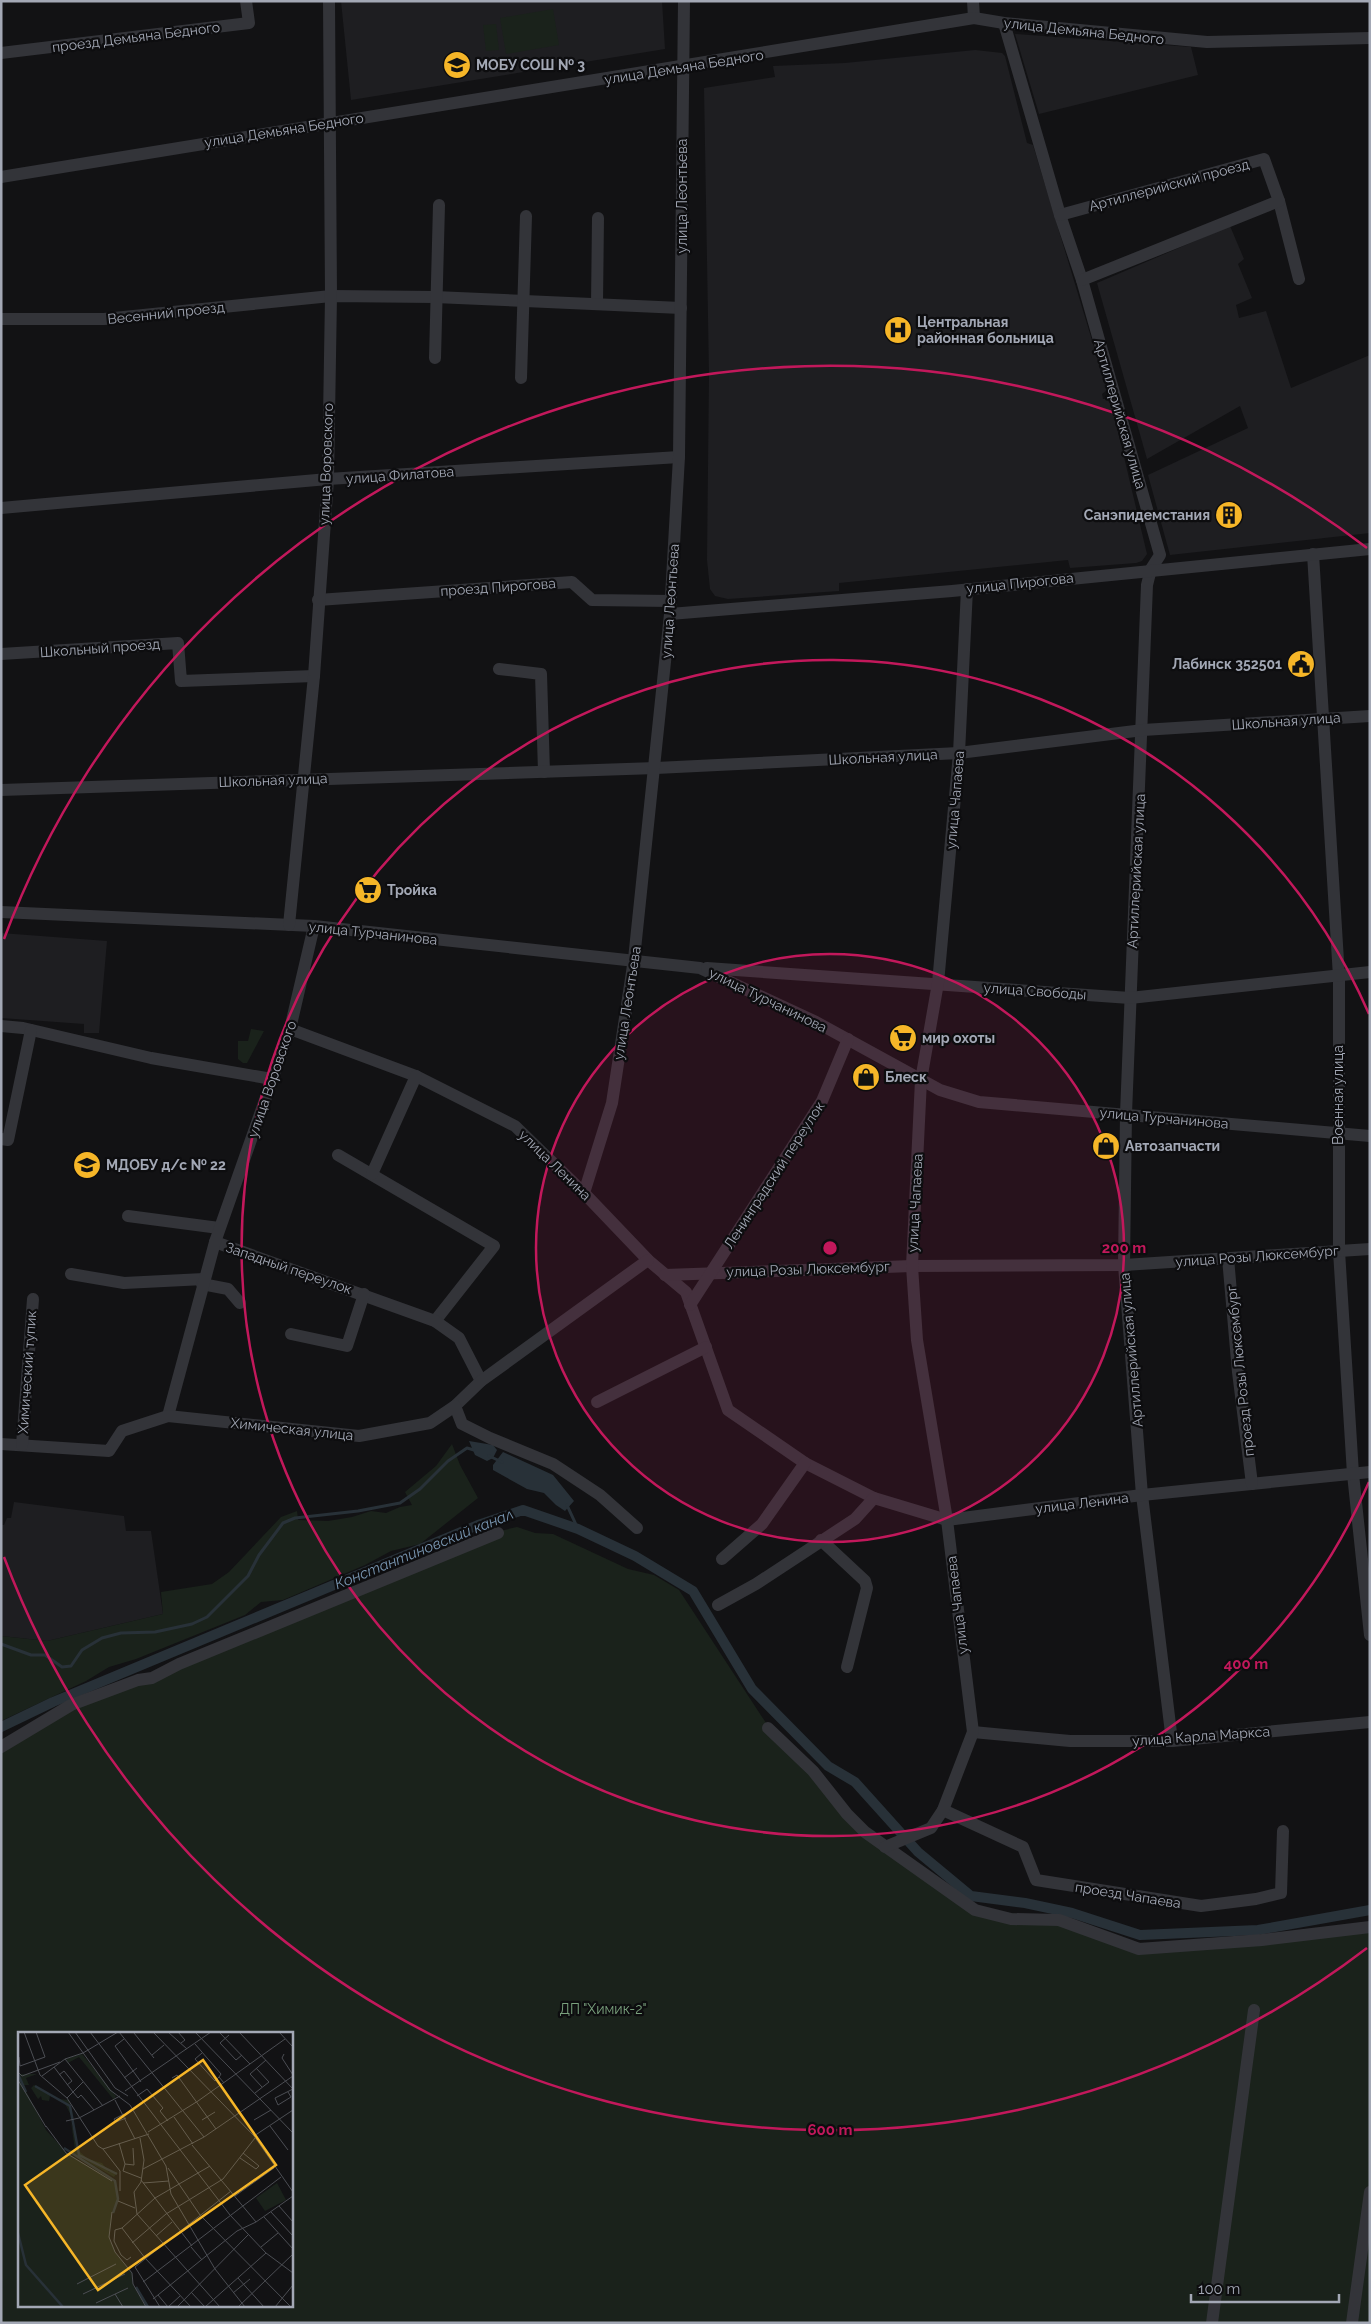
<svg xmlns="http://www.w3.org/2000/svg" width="1371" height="2324" font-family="Raleway,sans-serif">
<rect width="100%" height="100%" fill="#121214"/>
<g fill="#1e1e21">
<path d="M341 1H662L665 49 351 100Z"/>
<path d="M1015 34 1191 47 1198 75 1039 114Z"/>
<path d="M975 50 1002 53 1005 56 1027 143 1033 145 1107 390 1102 394 1103 399 1110 398 1147 554 1142 561 1136 563 1070 568 1068 560 839 583V591L728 599 715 596 710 589 707 560 709 375 704 88 775 77 773 66 845 63Z"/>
<path d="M1230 226 1244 259 1238 264 1252 298 1236 305 1239 318 1266 311 1291 388 1370 355V533L1170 555 1148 475 1248 428 1240 406 1147 459 1097 283Z"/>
<path d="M1 933 107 941 99 1033H84V1024L1 1018Z"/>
<path d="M14 1502 124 1516 126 1531H151L163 1614 47 1641 1 1636V1525H4L7 1518H11Z"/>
</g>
<g fill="#1a221b" fill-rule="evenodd">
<path d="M553 9 559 45 506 54 500 18Z"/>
<path d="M496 24 499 50 486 51 483 25Z"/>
<path d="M251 1029 264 1031 247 1063H243L238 1059V1041H248Z"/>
<path d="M452 1444 460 1465 478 1498 420 1544 391 1551 365 1565 283 1600 261 1602 245 1615 136 1659 109 1667 86 1681 1 1721V1636L47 1641 163 1614 161 1592 212 1584 229 1572 281 1517 297 1511 298 1520 328 1521 352 1517 371 1511 386 1513 400 1507 412 1505 405 1492 436 1466Z"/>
<path d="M517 1527 535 1533 553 1534 628 1569 654 1575 679 1590 768 1726 847 1813 976 1909 1059 1919 1139 1948 1370 1926V2323H1V1745L113 1689 500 1531ZM19 2033H291V2305H19Z"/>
</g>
<g fill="#283138">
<path d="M469 1441 493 1445 497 1450 493 1458 487 1461 475 1455Z"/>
<path d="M503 1452 553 1475 574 1501 565 1511 556 1505 544 1493 527 1489 493 1470V1465Z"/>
</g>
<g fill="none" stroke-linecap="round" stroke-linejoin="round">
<g stroke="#283138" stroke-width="3">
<path d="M489 1456 502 1462"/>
<path d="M567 1505 578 1529"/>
<path d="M1 1644 31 1655H45L62 1667 71 1666 82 1650 102 1638 121 1633 155 1632 192 1624 207 1617 248 1576 259 1555 283 1523 295 1518 358 1511 400 1503 420 1489 448 1461 467 1448 474 1450"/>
</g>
<path stroke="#283138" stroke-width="10" d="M1 1727 53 1702 478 1525 523 1510 578 1529 635 1556 693 1591 752 1689 828 1766 855 1782 918 1852 971 1896 1025 1903 1072 1913 1140 1935 1258 1930 1370 1910"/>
<g stroke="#333439" stroke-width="12">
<path d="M973 1 974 18"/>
<path d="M1004 23 1060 215 1082 280 1160 555 1151 569 1147 585 1126 1114 1124 1265 1142 1495 1172 1741"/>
<path d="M1 53 249 23 246 1"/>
<path d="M1 177 974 18 1004 23 1207 42 1370 38"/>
<path d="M1279 201 1299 279"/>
<path d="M1060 215 1264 159 1279 201 1082 280"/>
<path d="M597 304 598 218"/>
<path d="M1 319H104L331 296 435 297 681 308"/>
<path d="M435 358 439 205"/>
<path d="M521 378 526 216"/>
<path d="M1 508 328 479 679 457"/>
<path d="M1313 554 1339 977V1251L1353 1474 1370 1635"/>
<path d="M318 600 572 582 592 600 671 601"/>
<path d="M670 614 952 591 1370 549"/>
<path d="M1 654 178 643 181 681 314 676"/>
<path d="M499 669 541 674 544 772"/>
<path d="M1 790 656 768 959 753 1143 730 1370 716"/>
<path d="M1 912 314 926 700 968 816 1022 940 1090 979 1102 1370 1136"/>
<path d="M289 925 314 676 328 479 331 296 329 1"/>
<path d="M707 968 1130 998 1370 972"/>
<path d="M1 1026 23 1028 151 1058 272 1079"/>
<path d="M290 1029 416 1076 515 1126 584 1193 648 1260 686 1292 728 1410 805 1463 874 1498 947 1520 1142 1495 1370 1472"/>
<path d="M1 1139 8 1140 31 1030"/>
<path d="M338 1155 494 1246 435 1321"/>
<path d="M372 1174 416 1076"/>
<path d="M584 1193 612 1103 634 959 670 614 679 457 684 1"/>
<path d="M128 1216 219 1228"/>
<path d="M215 1242 435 1321 459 1338 481 1381"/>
<path d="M1228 1258 1238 1372 1252 1484"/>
<path d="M71 1274 124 1283 204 1279"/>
<path d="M665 1275 912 1266 1124 1265 1370 1249"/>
<path d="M202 1284 228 1289 240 1303"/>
<path d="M690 1305 822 1101 848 1039"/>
<path d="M291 1334 347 1346 364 1294"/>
<path d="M597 1402 706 1347"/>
<path d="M455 1406 481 1381 648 1260"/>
<path d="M168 1416 215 1242 290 1029 314 926"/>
<path d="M1 1444 109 1451 122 1431 168 1416 359 1436 430 1423 455 1406 462 1424 490 1438 553 1464 600 1495 637 1528"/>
<path d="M22 1445 33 1299"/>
<path d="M821 1540 865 1581 867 1588 847 1667"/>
<path d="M722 1559 762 1524 805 1463"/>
<path d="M718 1605 756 1584 855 1519 874 1498"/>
<path d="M768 1728 813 1771 847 1814 865 1832 975 1910 1011 1919 1059 1920 1139 1949 1262 1940 1370 1927"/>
<path d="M973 1732 1070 1741H1172L1370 1722"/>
<path d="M1 1747 71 1705 138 1680 152 1678 179 1664 498 1533"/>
<path d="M943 1810 1023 1847 1036 1880 1201 1906 1256 1899 1281 1893 1283 1831"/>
<path d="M885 1847 931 1828 943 1810 973 1732 947 1520 917 1340 912 1266 921 1080 938 983 959 753 967 589"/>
<path d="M1212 2323 1254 2010"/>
<path d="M1352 2323 1370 2192"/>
</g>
</g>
<circle cx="830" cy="1248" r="294" fill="#c2185b" fill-opacity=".12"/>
<g fill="none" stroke="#c2185b" stroke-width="2.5">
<circle cx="830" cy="1248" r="294"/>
<path d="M1369 1482A588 588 0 1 1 1369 1014"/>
<path d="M1367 1948A882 882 0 0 1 4 1557M4 939A882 882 0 0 1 1367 548"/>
</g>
<defs>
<g id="school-disc" transform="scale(1.4375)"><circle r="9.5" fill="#f6b628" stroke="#0d0d0f"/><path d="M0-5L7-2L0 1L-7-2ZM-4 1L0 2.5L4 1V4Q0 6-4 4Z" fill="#111"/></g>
<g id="hospital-disc" transform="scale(1.4375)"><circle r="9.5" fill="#f6b628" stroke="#0d0d0f"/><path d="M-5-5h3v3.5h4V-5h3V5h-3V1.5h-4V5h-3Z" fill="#111"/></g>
<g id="building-disc" transform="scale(1.4375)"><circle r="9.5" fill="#f6b628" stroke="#0d0d0f"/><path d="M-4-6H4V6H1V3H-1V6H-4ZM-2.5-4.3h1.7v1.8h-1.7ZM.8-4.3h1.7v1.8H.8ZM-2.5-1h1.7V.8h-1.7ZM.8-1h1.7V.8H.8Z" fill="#111"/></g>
<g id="civic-disc" transform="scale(1.4375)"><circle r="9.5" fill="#f6b628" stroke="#0d0d0f"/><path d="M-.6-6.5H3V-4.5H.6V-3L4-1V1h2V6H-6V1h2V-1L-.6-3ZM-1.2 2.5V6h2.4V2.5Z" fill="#111"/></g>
<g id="supermarket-disc" transform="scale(1.4375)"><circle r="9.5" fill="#f6b628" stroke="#0d0d0f"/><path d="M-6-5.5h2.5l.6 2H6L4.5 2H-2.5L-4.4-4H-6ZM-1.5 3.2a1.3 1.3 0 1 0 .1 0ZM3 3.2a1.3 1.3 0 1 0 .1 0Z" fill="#111"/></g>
<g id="shop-disc" transform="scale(1.4375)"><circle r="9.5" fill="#f6b628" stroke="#0d0d0f"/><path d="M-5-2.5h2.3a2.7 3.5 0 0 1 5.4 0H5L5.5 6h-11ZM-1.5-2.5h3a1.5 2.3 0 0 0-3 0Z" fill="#111"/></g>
</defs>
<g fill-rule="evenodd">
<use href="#school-disc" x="457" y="65"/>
<use href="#hospital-disc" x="898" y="330"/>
<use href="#building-disc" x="1229" y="515"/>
<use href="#civic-disc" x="1301" y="664"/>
<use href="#supermarket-disc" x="368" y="890"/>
<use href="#supermarket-disc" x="903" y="1038"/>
<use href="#shop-disc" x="866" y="1077"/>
<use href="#shop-disc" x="1106" y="1146"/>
<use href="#school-disc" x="87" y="1165"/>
</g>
<g text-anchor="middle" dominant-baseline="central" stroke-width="4.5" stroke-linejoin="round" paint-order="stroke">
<g font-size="14" fill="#a3a8b5" stroke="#0d0d0f">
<text transform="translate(1084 31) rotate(6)">улица Демьяна Бедного</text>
<text transform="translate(136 37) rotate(-7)">проезд Демьяна Бедного</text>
<text transform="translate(684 67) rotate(-9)">улица Демьяна Бедного</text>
<text transform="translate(284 130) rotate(-9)">улица Демьяна Бедного</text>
<text transform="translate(1169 185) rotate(-15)">Артиллерийский проезд</text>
<text transform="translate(682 196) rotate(-90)">улица Леонтьева</text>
<text transform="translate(166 313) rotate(-6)">Весенний проезд</text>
<text transform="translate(1120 414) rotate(74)">Артиллерийская улица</text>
<text transform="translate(326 464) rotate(-88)">улица Воровского</text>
<text transform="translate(400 475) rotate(-4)">улица Филатова</text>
<text transform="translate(1020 583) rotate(-6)">улица Пирогова</text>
<text transform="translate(498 587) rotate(-4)">проезд Пирогова</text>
<text transform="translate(670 601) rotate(-86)">улица Леонтьева</text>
<text transform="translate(100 648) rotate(-4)">Школьный проезд</text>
<text transform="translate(1286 721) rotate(-4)">Школьная улица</text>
<text transform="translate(883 757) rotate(-3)">Школьная улица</text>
<text transform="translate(273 780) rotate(-2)">Школьная улица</text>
<text transform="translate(955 800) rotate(-85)">улица Чапаева</text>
<text transform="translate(1136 871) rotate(-87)">Артиллерийская улица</text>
<text transform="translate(373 933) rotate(6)">улица Турчанинова</text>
<text transform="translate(1035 991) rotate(4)">улица Свободы</text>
<text transform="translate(768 1000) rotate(26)">улица Турчанинова</text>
<text transform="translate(627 1003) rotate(-81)">улица Леонтьева</text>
<text transform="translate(272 1079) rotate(-71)">улица Воровского</text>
<text transform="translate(1338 1095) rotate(-90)">Военная улица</text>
<text transform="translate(1164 1118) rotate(5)">улица Турчанинова</text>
<text transform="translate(555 1165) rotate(44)">улица Ленина</text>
<text transform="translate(774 1175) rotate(-57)">Ленинградский переулок</text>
<text transform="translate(915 1203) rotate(-87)">улица Чапаева</text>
<text transform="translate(1257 1256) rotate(-4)">улица Розы Люксембург</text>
<text transform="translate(289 1268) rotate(19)">Западный переулок</text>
<text transform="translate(808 1269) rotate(-2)">улица Розы Люксембург</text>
<text transform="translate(1131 1350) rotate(-95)">Артиллерийская улица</text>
<text transform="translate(1240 1371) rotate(-96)">проезд Розы Люксембург</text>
<text transform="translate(27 1372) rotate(-86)">Химический тупик</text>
<text transform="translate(292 1429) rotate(6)">Химическая улица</text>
<text transform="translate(1082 1503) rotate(-7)">улица Ленина</text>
<text transform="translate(957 1605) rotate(-97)">улица Чапаева</text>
<text transform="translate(1201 1736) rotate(-4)">улица Карла Маркса</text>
<text transform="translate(1128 1895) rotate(9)">проезд Чапаева</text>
</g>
<g font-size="14" font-weight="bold" fill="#a3a8b5" stroke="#0d0d0f" text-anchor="start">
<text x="476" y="65">МОБУ СОШ № 3</text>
<text x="917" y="322">Центральная<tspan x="917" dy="16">районная больница</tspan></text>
<text x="1210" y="515" text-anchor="end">Санэпидемстания</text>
<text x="1282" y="664" text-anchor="end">Лабинск 352501</text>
<text x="387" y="890">Тройка</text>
<text x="922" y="1038">мир охоты</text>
<text x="885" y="1077">Блеск</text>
<text x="1125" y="1146">Автозапчасти</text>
<text x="106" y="1165">МДОБУ д/с № 22</text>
</g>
<g font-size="14" fill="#7aa17d" stroke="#0d0d0f">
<text x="603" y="2009">ДП "Химик-2"</text>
</g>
<g font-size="15" font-style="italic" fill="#7996b1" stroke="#0d0d0f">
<text transform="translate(424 1549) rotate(-22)">Константиновский канал</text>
</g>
</g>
<g transform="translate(18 2032)">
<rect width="275" height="275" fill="#121214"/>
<path d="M64 22 98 64 96 68 61 25 50 31 48 27ZM0 38 2 42H19L8 46 11 53H5L28 98 49 121 96 150 100 166 94 180 91 206 97 220 114 241 115 253 128 275H0ZM16 53 40 67 51 68 55 87 46 70 32 64 31 69 24 68 23 64 20 67 13 56ZM53 90 62 120 70 127 84 131 91 140H99L96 145 50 118H57ZM259 151 268 168 247 179 238 166Z" fill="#1a221b"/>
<path fill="none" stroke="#283138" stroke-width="2.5" d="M0 42 8 60M17 54 52 74 61 123 99 142M46 116 97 149 100 167 95 181M0 201 8 233 45 275M118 255 130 275"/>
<path fill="none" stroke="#4c4e54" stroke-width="1" d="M6 0 22 43 49 66 80 114 85 117 102 139V159M50 0 92 58 112 73 148 134 153 162 197 237 227 275M57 0 97 56 110 64M72 0 212 183 248 221 275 241M101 0 186 105M135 0 236 104 275 160M150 0 169 17M160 0 167 8 163 11M177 0 275 101M201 0 232 32M221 0 275 57M261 0 275 15M116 1 136 26M211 3 202 11 218 28 224 23M106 7 97 14 123 50M177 12 203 42 201 45M184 21 177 27 197 49 201 45 206 51M266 22 264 26 275 43M134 23 146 13M1 25 2 34 27 25 18 0M47 27 85 74M36 35 55 60 60 66 63 63 76 78M0 40 4 44 42 30M41 43 46 39 54 49 49 53M24 44 47 27 65 21 100 0M106 46 119 36M154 46 159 43 198 97M0 48 28 95M244 55 232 42 248 28M107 59 193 0M270 60 273 65 260 73 257 66 275 57M237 61 251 50 238 36M119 64 129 57 145 76 142 79 150 89M49 66 65 50M97 68 117 107M106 82 96 87 98 90 108 86M156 85 175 112M184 88 197 80M236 88 253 78M48 89 61 86 102 64M28 94 48 121 94 149M252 94 270 118M130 100 180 69 267 7M236 104 275 78M122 106 126 128 123 150 116 160 119 182 202 275M101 111 107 132 105 139M174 113 238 190M85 117 131 102M222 126 238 137 241 134 225 121M107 132 116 133 115 116M150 136 182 183 273 275M125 137 186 105 275 44M105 139 123 146M123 148 174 214M125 151 151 149M217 164 256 136M100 169 117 176M261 174 275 190M94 180 91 205 97 220 114 241 115 252 128 275M253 180 275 204M246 185 275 217M104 196 127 226 173 275M97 198 104 196 137 166 192 134M97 198 96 209 103 223 109 228 113 225M138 204 154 190M114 211 148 182 205 147 237 106M173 215 184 228M243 215 260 201M220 246 246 275M125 250 263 145M59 252 98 232M173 260 187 275 248 221M215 261 232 247M65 262 107 242M97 262 105 275M140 263 150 275M135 267 219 199 238 190 275 164M78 271 110 256M142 275 117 235 213 159M150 275 162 264M159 275 230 203M220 275 275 222M257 275 275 253"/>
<path fill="#f6b628" fill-opacity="0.15" stroke="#f6b628" stroke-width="2.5" d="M185 28 258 133 80 258 7 153Z"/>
<rect width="275" height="275" fill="none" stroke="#a3a8b5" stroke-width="2.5"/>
</g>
<circle cx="830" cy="1248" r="8" fill="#c2185b" stroke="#0d0d0f" stroke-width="2.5"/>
<g font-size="15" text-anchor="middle" font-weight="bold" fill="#c2185b" stroke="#0d0d0f" stroke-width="4.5" stroke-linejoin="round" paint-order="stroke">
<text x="1124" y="1253">200 m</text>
<text x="1246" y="1669">400 m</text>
<text x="830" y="2135">600 m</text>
</g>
<rect width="1371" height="2324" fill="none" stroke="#a3a8b5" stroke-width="5"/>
<path d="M1191 2294v8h148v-8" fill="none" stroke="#a3a8b5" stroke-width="2.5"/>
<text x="1198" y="2294" font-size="15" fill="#a3a8b5" stroke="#0d0d0f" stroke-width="4" paint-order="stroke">100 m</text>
</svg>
